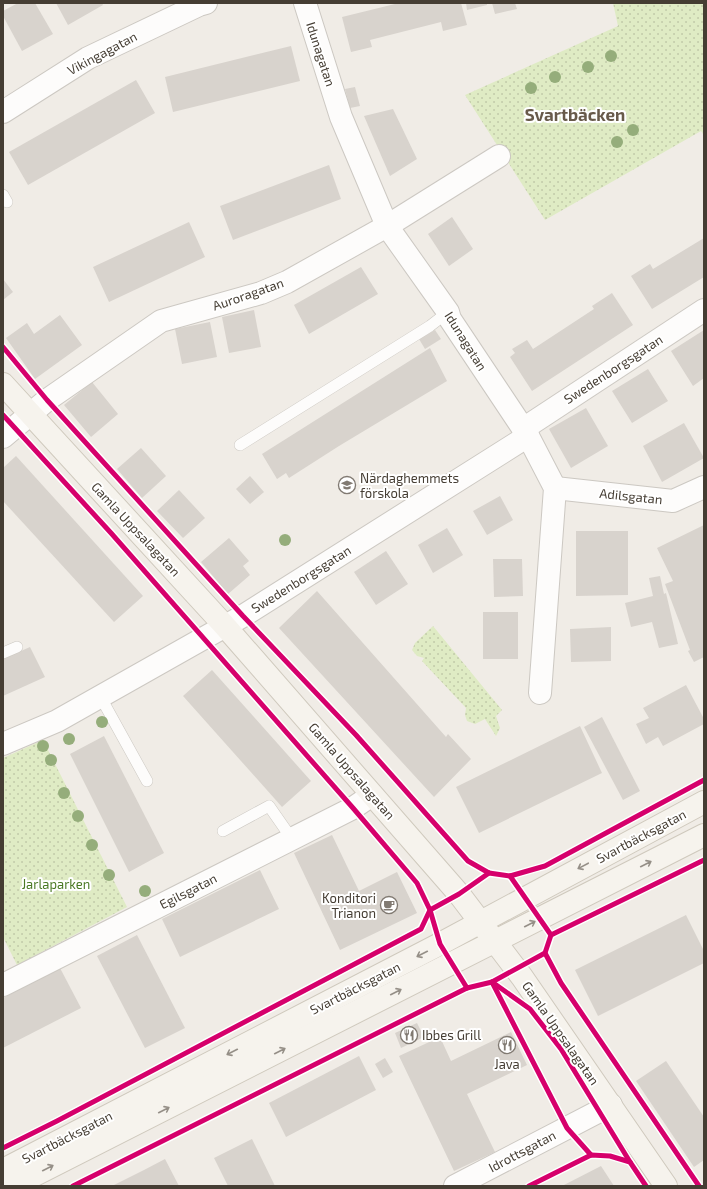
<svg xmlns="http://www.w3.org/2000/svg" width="707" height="1189" font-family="'Exo 2',sans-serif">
<defs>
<pattern id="green-dots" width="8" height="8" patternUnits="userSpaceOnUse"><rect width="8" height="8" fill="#dfebc4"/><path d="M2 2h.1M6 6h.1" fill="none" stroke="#c1caa9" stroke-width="1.8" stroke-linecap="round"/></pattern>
</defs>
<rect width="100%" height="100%" fill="#f0ece6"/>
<g fill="url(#green-dots)">
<path d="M613 3H704V135L701 131 545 220 465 95 618 26Z"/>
<path d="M433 626 502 710 496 716 500 728 496 736 485 719 475 724 467 721 465 715 466 708 422 661 424 658 417 656 412 650 415 643Z"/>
<path d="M43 740 127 907 17 965 3 937V758Z"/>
</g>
<g fill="#d8d3cd">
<path d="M18 3H35L53 34 22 51 3 16V11Z"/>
<path d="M56 3H102L103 5 68 25Z"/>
<path d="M399 3H461L467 25 443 31 441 22 370 40 372 47 351 52 342 17Z"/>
<path d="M466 3H487V5L467 10Z"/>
<path d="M492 3H515L517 9 495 14Z"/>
<path d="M291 46 300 81 173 112 165 77Z"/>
<path d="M136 80 155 113 28 185 9 152Z"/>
<path d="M355 87 360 106 350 108 345 89Z"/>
<path d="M393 109 417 159 390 176 364 116Z"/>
<path d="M329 165 341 199 233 240 220 206Z"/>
<path d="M452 217 473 249 449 266 428 234Z"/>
<path d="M189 222 205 257 109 302 93 267Z"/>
<path d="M704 238V277L652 309 631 276 650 264 653 269Z"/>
<path d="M361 267 378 294 309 334 294 305Z"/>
<path d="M3 279 13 292 3 300Z"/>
<path d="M612 293 633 325 532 391 510 357 515 353 512 349 527 340 533 349 594 309 592 306Z"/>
<path d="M254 310 261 347 229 353 222 317Z"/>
<path d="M60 315 82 345 35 379 6 338 27 323 34 334Z"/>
<path d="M210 322 217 357 182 364 175 329Z"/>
<path d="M435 330 441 339 425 349 419 339Z"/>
<path d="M704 330V378L693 386 671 351Z"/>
<path d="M430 348 447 381 339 446 289 478 286 473 277 479 262 454Z"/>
<path d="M648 369 668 401 632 423 612 391Z"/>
<path d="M92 382 118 414 91 437 64 405Z"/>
<path d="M586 408 608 446 571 468 549 429Z"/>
<path d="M684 423 704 458 662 482 643 446Z"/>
<path d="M141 448 166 476 142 498 117 469Z"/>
<path d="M16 456 143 596 114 622 3 501V468Z"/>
<path d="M250 476 264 492 250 504 236 489Z"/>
<path d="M179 490 205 518 183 538 157 511Z"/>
<path d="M500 496 513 520 487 535 473 511Z"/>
<path d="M704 525V657L694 662 688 651 690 650 665 584 673 581 657 548Z"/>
<path d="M447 528 463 555 433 573 418 545Z"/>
<path d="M576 531H628V595L576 596Z"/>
<path d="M229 538 249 561 243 566 250 575 228 594 201 562Z"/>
<path d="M386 551 408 584 376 605 354 572Z"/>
<path d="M493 559H522L523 596 494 597Z"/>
<path d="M660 576 664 594 666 593 678 644 659 648 652 622 631 627 625 603 653 596 649 578Z"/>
<path d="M317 591 446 737 448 734 471 759 434 797 279 628Z"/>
<rect x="483" y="612" width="35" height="47"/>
<path d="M611 627V661L571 662 570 629Z"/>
<path d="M30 647 45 677 3 696V659Z"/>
<path d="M212 670 311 781 282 807 183 696Z"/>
<path d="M686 685 704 719V724L663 746 658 737 646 744 636 724 649 718 643 708Z"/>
<path d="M602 717 640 791 623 800 584 727Z"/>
<path d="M580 726 602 773 479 833 456 787Z"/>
<path d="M104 736 164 853 129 872 70 754Z"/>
<path d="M332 835 359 891 397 872 417 913 340 950 294 853Z"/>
<path d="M260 870 279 909 180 957 162 919Z"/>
<path d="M686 915 704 951V963L598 1016 575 970Z"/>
<path d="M137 935 185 1028 145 1048 97 956Z"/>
<path d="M60 968 81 1008 3 1048V998Z"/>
<path d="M417 1023 424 1037 401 1048 395 1033Z"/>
<path d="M511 1032 527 1065 467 1094 495 1152 454 1171 399 1056 440 1037 451 1061Z"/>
<path d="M359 1056 376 1090 286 1137 269 1103Z"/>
<path d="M385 1058 393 1072 383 1078 375 1064Z"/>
<path d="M666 1061 704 1117V1160L694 1167 636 1081Z"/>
<path d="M252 1139 275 1186H228L214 1158Z"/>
<path d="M165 1159 179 1186H112L144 1170Z"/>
<path d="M601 1166 614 1186H562Z"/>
</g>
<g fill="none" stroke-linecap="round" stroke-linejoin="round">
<g stroke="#ccc8c2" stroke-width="12">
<g id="lane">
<path d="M3 195 7 202"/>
<path d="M240 445 430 326 448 312"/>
<path d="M3 653 17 647"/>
<path d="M100 696 147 781"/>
<path d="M223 831 269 806 292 839"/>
</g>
</g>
<g stroke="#ccc8c2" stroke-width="24">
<g id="street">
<path d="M305 3 341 117 387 226 448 312 450 319 528 436 555 488 540 693"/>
<path d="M3 112 88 58 199 5 206 3"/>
<path d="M523 429 704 310"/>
<path d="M3 437 47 400 161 321 261 293 287 282 387 226 499 156"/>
<path d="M555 488 673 501 704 487"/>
<path d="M3 744 57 721 243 616 528 436"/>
<path d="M3 985 353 808 372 795"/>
<path d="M455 1186 611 1105"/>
</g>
</g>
<g stroke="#cfc9bd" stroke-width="24">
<g id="secondary">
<path d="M3 384 224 625 459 894 522 977 666 1186"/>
<path d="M3 1170 440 944 704 802"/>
<path d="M13 1186 704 835"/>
</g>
</g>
<use href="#lane" stroke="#fdfcfb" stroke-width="11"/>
<use href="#street" stroke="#fdfcfb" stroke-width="22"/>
<use href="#secondary" stroke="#f6f3ed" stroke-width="22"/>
<g stroke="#fff" stroke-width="8">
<g id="cycleway">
<path d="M3 347 47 400 243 616 356 735 468 861 489 873 510 876 545 866 704 780"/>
<path d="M3 415 111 533 353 808 417 883 430 910 440 944 467 988"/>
<path d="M510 876 551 935"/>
<path d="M545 953 561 983 699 1186"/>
<path d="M492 982 530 1009 561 1049 630 1162"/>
<path d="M493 984 567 1128 591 1155"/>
<path d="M3 1148 57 1121 421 929 430 910 459 894 489 873"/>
<path d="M73 1186 467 988 492 982 545 953 551 935 704 860"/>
<path d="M529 1186 591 1155 610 1156 630 1162 646 1186"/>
</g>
</g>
<use href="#cycleway" stroke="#d6006c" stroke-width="5"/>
</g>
<g fill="#95ad7b">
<circle cx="611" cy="56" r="6"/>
<circle cx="588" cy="67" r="6"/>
<circle cx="555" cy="77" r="6"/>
<circle cx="531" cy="88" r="6"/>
<circle cx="633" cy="130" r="6"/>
<circle cx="617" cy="142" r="6"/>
<circle cx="285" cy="540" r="6"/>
<circle cx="102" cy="722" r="6"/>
<circle cx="69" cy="739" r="6"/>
<circle cx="43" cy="746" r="6"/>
<circle cx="51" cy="760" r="6"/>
<circle cx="64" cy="793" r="6"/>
<circle cx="78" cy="816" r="6"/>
<circle cx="92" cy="845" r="6"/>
<circle cx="109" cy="875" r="6"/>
<circle cx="145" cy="891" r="6"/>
</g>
<defs><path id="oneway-shaft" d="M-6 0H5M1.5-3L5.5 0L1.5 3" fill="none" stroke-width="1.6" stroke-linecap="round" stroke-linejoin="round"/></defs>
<g stroke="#958f87">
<use href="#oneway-shaft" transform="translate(646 864) rotate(-27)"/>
<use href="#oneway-shaft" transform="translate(583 866) rotate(152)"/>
<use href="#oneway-shaft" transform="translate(530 924) rotate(-27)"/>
<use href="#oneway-shaft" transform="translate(422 954) rotate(153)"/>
<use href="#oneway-shaft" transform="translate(396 992) rotate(-27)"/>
<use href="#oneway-shaft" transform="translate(280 1051) rotate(-27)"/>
<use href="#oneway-shaft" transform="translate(232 1052) rotate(153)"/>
<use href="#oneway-shaft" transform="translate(164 1110) rotate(-27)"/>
<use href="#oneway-shaft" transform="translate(48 1168) rotate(-27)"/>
</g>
<defs>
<g id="school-ring" transform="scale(0.9)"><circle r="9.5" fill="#fff" stroke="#817a72" stroke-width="1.5"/><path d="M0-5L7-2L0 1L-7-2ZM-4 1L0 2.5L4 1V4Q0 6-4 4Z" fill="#817a72"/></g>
<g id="cafe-ring" transform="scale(0.9)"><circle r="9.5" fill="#fff" stroke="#817a72" stroke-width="1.5"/><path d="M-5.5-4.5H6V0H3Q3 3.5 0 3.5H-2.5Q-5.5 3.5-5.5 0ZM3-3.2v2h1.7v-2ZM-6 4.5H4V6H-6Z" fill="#817a72"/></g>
<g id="restaurant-ring" transform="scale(0.9)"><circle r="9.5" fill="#fff" stroke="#817a72" stroke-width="1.5"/><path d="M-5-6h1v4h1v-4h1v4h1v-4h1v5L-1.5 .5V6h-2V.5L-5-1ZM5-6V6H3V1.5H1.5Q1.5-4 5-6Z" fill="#817a72"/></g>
</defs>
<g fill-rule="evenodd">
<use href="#school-ring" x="347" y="485"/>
<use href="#cafe-ring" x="389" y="905"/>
<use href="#restaurant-ring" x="409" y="1035"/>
<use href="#restaurant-ring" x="507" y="1045"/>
</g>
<g text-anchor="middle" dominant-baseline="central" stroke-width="4" stroke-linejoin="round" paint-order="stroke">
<g font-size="13" fill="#453d33" stroke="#fff">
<text transform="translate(102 53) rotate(-28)">Vikingagatan</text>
<text transform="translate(321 54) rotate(72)">Idunagatan</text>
<text transform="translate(248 294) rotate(-19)">Auroragatan</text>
<text transform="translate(466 341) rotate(58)">Idunagatan</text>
<text transform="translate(613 369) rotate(-33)">Swedenborgsgatan</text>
<text transform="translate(631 496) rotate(6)">Adilsgatan</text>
<text transform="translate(136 529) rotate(47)">Gamla Uppsalagatan</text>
<text transform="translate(301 579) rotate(-32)">Swedenborgsgatan</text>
<text transform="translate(352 771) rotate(49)">Gamla Uppsalagatan</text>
<text transform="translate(641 836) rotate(-28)">Svartbäcksgatan</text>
<text transform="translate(188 891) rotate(-27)">Egilsgatan</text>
<text transform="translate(355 988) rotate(-27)">Svartbäcksgatan</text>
<text transform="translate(561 1033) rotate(55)">Gamla Uppsalagatan</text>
<text transform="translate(67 1137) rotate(-27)">Svartbäcksgatan</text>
<text transform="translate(522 1151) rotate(-28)">Idrottsgatan</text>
</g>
<g font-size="13" fill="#453d33" stroke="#fff" text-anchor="start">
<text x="360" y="478">Närdaghemmets<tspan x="360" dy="15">förskola</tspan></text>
<text x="376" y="898" text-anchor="end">Konditori<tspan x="376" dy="15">Trianon</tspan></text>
<text x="422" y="1035">Ibbes Grill</text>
<text x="507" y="1064" text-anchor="middle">Java</text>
</g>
<g font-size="13" fill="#4a7924" stroke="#fff">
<text x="56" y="884">Jarlaparken</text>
</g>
<g font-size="17" font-weight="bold" fill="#685a4a" stroke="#fff">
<text x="575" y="114">Svartbäcken</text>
</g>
</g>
<rect width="707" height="1189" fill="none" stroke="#453d33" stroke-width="8"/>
</svg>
